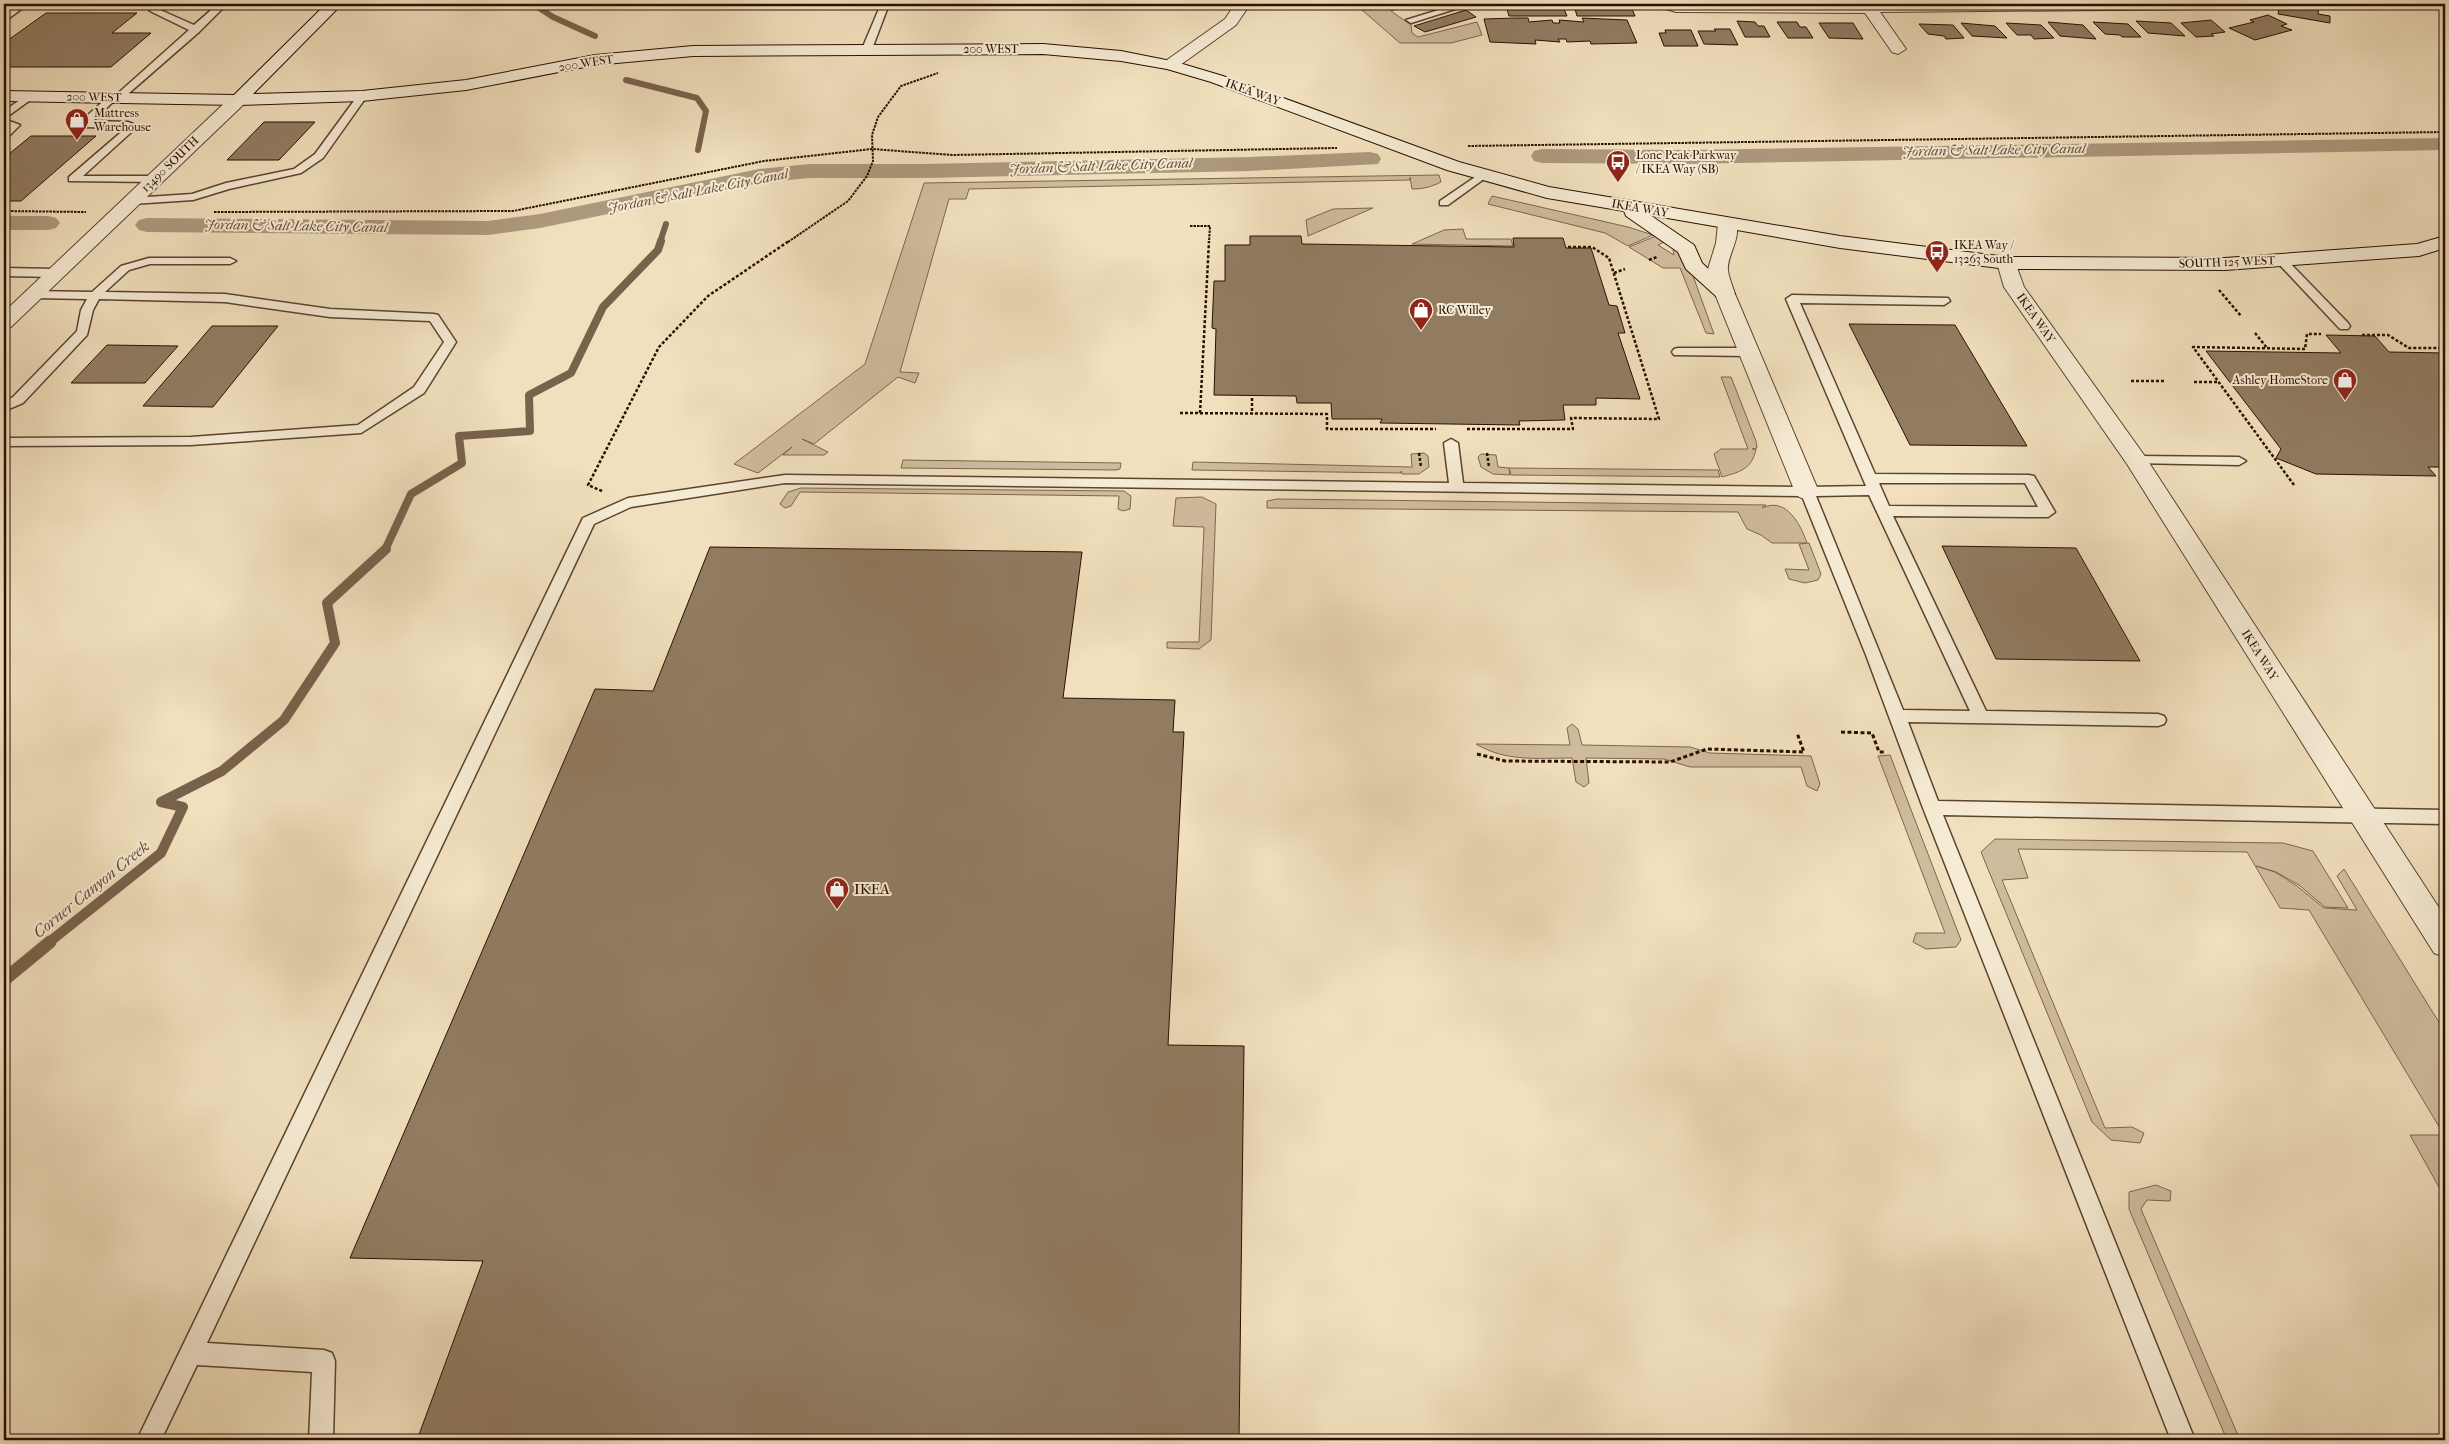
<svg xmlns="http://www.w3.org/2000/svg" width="2449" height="1444" font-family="'IM FELL French Canon',serif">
<rect width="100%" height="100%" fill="#f1e0bd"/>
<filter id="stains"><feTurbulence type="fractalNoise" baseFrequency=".004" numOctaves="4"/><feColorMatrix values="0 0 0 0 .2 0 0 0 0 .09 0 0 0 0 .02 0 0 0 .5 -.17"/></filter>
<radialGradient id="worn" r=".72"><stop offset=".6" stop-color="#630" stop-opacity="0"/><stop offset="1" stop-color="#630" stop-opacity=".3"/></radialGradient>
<g fill="#cfbc9d" stroke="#7c664e">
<path d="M1355 4H1367L1373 8 1388 4H1415L1391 11 1411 25 1412 33 1418 37 1477 22 1482 35 1451 43H1400Z"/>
<path d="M1439 175 1441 182C1431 187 1423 189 1412 189L1410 177V180L969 189 966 199H949L900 372 919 373 915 383 898 377 814 444 802 439 828 452 824 455H783L792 447 758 473 734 464 865 364 924 183Z"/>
<path d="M1492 196 1628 227 1653 235 1628 246 1605 233 1488 204Z"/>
<path d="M1373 208 1308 236 1306 220 1333 209Z"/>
<path d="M1463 229 1466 239H1511L1513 246 1412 244 1444 230Z"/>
<path d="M1656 236 1666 241 1658 245 1674 255 1673 250 1679 248 1688 262 1714 334 1706 333 1680 268H1663L1629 247Z"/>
<path d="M1721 377H1731L1756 441 1757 448 1752 449H1756C1752 469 1740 472 1722 477L1714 454 1721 449H1748Z"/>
<path d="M1424 453 1428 456 1429 467 1419 474H1402L1401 471V473L1192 470 1193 462 1412 467 1411 454Z"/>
<path d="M1481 454 1496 455 1498 467 1509 468 1510 475 1493 474 1481 467 1478 457Z"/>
<path d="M903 460 1121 463 1120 469 1116 470 901 468Z"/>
<path d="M1509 468 1718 470 1720 477 1511 475Z"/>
<path d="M801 488 1124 491 1131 496 1130 509 1123 511 1118 509 1119 496 800 492 791 506 785 508 780 504 788 492Z"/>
<path d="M1202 497 1216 504 1211 640 1199 649 1167 648V642H1199L1204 527 1173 526 1176 498Z"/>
<path d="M1277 499 1766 505 1762 508C1787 496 1801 526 1807 543H1772L1761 535 1747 529 1738 512 1267 508V501Z"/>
<path d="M1809 543 1821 574 1818 580 1805 583 1789 579 1785 569 1809 570 1799 544Z"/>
<path d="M1572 724 1578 729 1582 745 1690 747 1710 753 1811 756 1820 784 1817 791 1807 786 1801 767H1690L1664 759 1586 758 1589 783 1584 787 1576 782 1572 758C1537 758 1506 762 1476 744L1570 745 1567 728Z"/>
<path d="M1890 755 1961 940 1956 947 1926 949 1913 942 1916 933H1945L1878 756Z"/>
<path d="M1995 839 2283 843 2313 851 2348 908 2325 907 2299 885 2276 872 2256 866 2275 872 2297 886 2324 908 2357 910 2337 876 2344 869 2445 1032V1198L2410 1135H2444L2309 910 2280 908 2247 852 2018 849 2028 878 2002 880 2105 1128 2132 1127 2144 1133 2140 1143 2111 1140 2092 1122 1981 852Z"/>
<path d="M2156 1185 2171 1191 2170 1201 2147 1200 2141 1209 2240 1440H2227L2129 1209V1192Z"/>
</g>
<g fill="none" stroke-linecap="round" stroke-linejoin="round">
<g stroke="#78624b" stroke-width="6">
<path d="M533 4 553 17 595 36"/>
<path d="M626 80 697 98 706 111 698 150"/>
<path d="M660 242 666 224"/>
</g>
<path stroke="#78624b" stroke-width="8" d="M385 550 411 494 462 463 459 436 530 431 529 395 571 373 603 307 658 250 661 241"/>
<path stroke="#78624b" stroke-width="10" d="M48 943 161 853 183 807 161 802 222 771 284 720 335 643 327 603 386 549"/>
<path stroke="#78624b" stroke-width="13" d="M4 980 50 942"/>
<g fill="#ad997d" fill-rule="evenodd">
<path d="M2445 138V150L1687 164 1542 163 1534 161 1531 156 1534 151 1542 149 1687 150Z"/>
<path d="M1370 152 1378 154 1381 159 1378 164 1250 171 924 178H809L759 183 540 228 488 235 147 232 139 230 135 225 139 220 147 218 488 221 540 214 759 169 809 164H924L1250 157Z"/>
<path d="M4 216H48L56 218 60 223 56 228 48 230H4Z"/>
</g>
</g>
<g fill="#917c62" stroke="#290f00">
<path d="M2280 4H2303L2319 7 2318 14 2330 16V23L2278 14Z"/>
<path d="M1507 9H1564L1567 16H1509Z"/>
<path d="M1575 9H1632L1635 16H1577Z"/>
<path d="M1466 10 1476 17 1425 32 1414 26Z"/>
<path d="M46 13H137L112 33H151L111 67H4V43Z"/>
<path d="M2268 15 2287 24 2281 26 2292 30 2255 40 2229 28 2254 22 2250 20Z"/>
<path d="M1516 18H1528L1529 22 1552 20 1553 23H1560L1559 20 1584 22 1582 18 1627 20 1637 43 1591 44 1590 41 1567 42 1566 39H1558L1560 42 1535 40 1536 44 1490 42 1484 19Z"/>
<path d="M2211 20 2225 32 2211 34 2214 36 2196 37 2181 23Z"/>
<path d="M1737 21 1755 22 1758 26H1764L1770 37H1745Z"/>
<path d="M2136 21 2171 23 2185 36 2148 33Z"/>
<path d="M1777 22H1797L1800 27H1806L1813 38H1788Z"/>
<path d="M2048 22 2083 25 2096 39 2060 36Z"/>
<path d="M2093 22 2128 24 2141 37H2122L2120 35 2105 34Z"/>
<path d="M1819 23H1853L1863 39 1829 38Z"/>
<path d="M1961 23 1995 26 2007 38 1972 36Z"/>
<path d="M2006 23 2041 25 2054 38 2034 39 2031 35H2017Z"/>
<path d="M1919 24 1953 25 1964 38 1946 39 1944 36 1928 34Z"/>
<path d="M1714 29H1730L1738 45 1704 44 1698 31H1716Z"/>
<path d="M1665 30H1691L1698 46H1664L1659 33H1666Z"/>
<path d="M264 122H315L279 160H227Z"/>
<path d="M31 136H96L21 201H4V158Z"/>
<path d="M1250 236H1301L1302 244 1514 247 1513 238H1563L1566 248H1591L1609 305 1617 306 1625 333H1618L1640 399 1596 398V405H1563L1565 420 1519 421 1520 425 1380 423 1382 419H1332L1331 403H1297L1296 396 1214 395 1216 329 1212 328 1214 281H1225V245H1250Z"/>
<path d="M1849 324 1955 325 2027 446 1910 445Z"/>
<path d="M212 326H278L213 407 143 406Z"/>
<path d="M2326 335 2375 336 2389 352 2445 353V467H2428L2436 476 2316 474 2276 458 2281 449 2206 351 2341 353Z"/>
<path d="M107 345 178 346 145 383H71Z"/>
<path d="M1942 546 2076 548 2140 661 1996 659Z"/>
<path d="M710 547 1082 552 1063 698 1175 700 1173 732H1184L1168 1045 1244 1046 1239 1440H417L483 1261 350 1258 595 689 653 691Z"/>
</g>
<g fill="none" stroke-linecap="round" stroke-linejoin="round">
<g stroke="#5b432f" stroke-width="3">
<g id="service">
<path d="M19 4H28L4 22V15Z"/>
<path d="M153 4H162L158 9 194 25 218 4H227L199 32 121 100H115L93 121 128 122 138 126 83 176H154L159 179 154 182 69 181V177L126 128 84 127 79 124 80 122 109 96H115L189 30 150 11 149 9Z"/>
<path d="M881 4H889L872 49 864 51 862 49Z"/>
<path d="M1458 4H1471L1411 23 1406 20Z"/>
<path d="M1495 4H1630L1632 6 1628 9 1499 7Z"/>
<path d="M30 93 33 94V98L4 119 20 125 8 137 4 138V130L8 126 4 125V111Z"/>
<path d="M362 93 367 96 323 158 301 173 229 189 193 200 132 204 127 201 132 198 192 194 226 183 294 169 315 154 359 94Z"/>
<path d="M1484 171 1489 174 1488 176 1448 205H1440V201Z"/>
<path d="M2281 257 2285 258 2348 323 2350 326 2348 329H2340L2277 262 2275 260Z"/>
<path d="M149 258H230L236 261 230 264H150L129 270 105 292 225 294 330 309 434 314 438 315 456 342 424 393 361 433 191 445 4 446V438L191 437 358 425 414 387 444 342 430 321 330 317 225 302 99 299 93 310 87 335 23 403 4 411V402L13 397 77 331 81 310 87 299 34 298 30 297 28 294 30 291 92 292 121 266Z"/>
<path d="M4 268 56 269 62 273 56 277 4 276Z"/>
<path d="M1792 295 1948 298 1950 301 1944 305 1800 303 1875 474 2029 475 2034 476 2055 512 2048 517 1893 516 1986 711 2158 714 2164 716 2166 720 2164 724 2158 726 1908 722 1938 801 2445 810V824L1943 815 2195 1440H2171L1923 808 1866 655 1802 496 785 483 631 507 594 524 207 1343 324 1350 332 1353 335 1361 333 1440H309L312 1372 197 1365 161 1440H137L583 518 628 498 785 475 1449 483 1444 443 1451 439 1458 443 1463 483 1807 487 1866 486 1786 299ZM1879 483H2025L2038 507 1889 506ZM1869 495 1970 711 1903 710 1816 496Z"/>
<path d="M1678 348H1748L1754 352 1748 356 1674 355 1672 352 1674 349Z"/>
<path d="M2136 456 2239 457 2246 461 2239 465 2131 463 2129 460Z"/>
</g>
</g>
<g stroke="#5b432f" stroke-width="2">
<g id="minor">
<path d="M1235 4H1250L1236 25 1176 68H1164L1162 65 1164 62 1225 19Z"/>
<path d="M1656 4H2220L2212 9 1880 12 1906 49 1898 54 1892 52 1865 13 1676 12 1659 7Z"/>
<path d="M1727 218 1734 220C1744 236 1726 255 1728 271 1729 278 1733 287 1735 294L1819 492 1815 497 1807 500 1799 497 1795 492 1715 294 1708 269 1716 243 1718 224 1720 220Z"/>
</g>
</g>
<g stroke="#5b432f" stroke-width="2">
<g id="tertiary">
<path d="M238 95 244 96 246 100 244 104 11 327 4 329V312L232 96Z"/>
<path d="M2007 257 2014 259 2024 287 2144 455 2445 917V957L2434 953 2127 464 2004 287 1997 263 2000 259Z"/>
</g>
</g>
<g stroke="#290f00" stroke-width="2">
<path id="secondary" d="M326 4H342L253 94 362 91 466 80 595 55 693 46 1043 44 1121 51 1176 62 1223 76 1459 162 1549 187 1840 236 2007 257 2225 258 2417 244 2445 236V248L2419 256 2225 270 2007 269 1840 248 1650 215 1694 245 1702 263 1735 294 1732 298 1725 300 1718 298 1686 269 1678 252 1626 216 1624 211 1547 198 1447 170 1211 82 1167 69 1121 61 1043 54 693 56 595 65 466 90 362 101 238 105 4 101V91L234 95Z"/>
</g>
<g stroke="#290f00" stroke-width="2" stroke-dasharray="2.5 1" stroke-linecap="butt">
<path d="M1468 146 2445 132"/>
<path d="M4 211 86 212"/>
<path d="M214 212 513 211 764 161 872 149 952 155 1337 148"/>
<path d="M1190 226H1210L1209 242"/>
<path d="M788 242 848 201 867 176 873 161 872 135 878 117 901 86 938 73"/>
</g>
<g stroke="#290f00" stroke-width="2.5" stroke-dasharray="3 2" stroke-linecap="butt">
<path d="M1649 260 1657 257"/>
<path d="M1614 273 1625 269"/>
<path d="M2219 290 2241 316"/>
<path d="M2255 333 2267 348"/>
<path d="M2362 335H2388L2409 348H2445"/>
<path d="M2131 381H2165"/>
<path d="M2194 382H2219"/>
<path d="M1252 398V414"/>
<path d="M1180 413 1327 414V429H1436"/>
<path d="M1200 413 1209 241"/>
<path d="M1467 429H1573L1571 418 1659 419 1609 258 1592 247H1567"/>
<path d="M1419 453 1421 467"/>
<path d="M1487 453 1489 467"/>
<path d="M2294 485 2193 347 2305 349 2307 334H2321"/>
<path d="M602 491 588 485 659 347 708 296 789 241"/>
</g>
<g stroke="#290f00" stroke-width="3" stroke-dasharray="4 2.5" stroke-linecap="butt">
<path d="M1841 732 1872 733 1879 752H1885"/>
<path d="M1477 754 1505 761 1670 762 1707 749 1804 752 1797 733"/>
</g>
<use href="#service" fill="#f6ebd4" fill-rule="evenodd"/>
<use href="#minor" fill="#f6ebd4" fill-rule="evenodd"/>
<use href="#tertiary" fill="#f6ebd4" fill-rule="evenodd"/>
<use href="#secondary" fill="#f6ebd4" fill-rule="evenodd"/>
</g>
<defs>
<g id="shop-pin" transform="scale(1.25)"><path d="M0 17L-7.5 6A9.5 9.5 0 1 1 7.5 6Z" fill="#8f2418" stroke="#f6ebd4"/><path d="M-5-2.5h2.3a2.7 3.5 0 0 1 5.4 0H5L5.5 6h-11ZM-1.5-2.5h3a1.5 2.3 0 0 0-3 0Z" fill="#fff"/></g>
<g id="bus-pin" transform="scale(1.25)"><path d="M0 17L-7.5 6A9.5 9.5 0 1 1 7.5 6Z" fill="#8f2418" stroke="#f6ebd4"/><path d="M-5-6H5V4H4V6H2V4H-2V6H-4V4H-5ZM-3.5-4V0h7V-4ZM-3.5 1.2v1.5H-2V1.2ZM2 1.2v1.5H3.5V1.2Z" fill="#fff"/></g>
</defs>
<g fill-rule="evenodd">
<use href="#shop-pin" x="77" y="120"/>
<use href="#bus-pin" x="1618" y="162"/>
<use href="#bus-pin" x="1937" y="252"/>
<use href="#shop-pin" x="1421" y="310"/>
<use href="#shop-pin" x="2345" y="380"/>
<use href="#shop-pin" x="837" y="889"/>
</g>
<g text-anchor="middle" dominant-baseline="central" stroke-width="4" stroke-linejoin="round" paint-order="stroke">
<g font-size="12" fill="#290f00" stroke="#f6ebd4">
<text x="991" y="49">200 WEST</text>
<text transform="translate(586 63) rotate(-9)">200 WEST</text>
<text transform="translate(1253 92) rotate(20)">IKEA WAY</text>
<text transform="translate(94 97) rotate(1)">200 WEST</text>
<text transform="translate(170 164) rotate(-44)">13490 SOUTH</text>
<text transform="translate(1640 208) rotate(10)">IKEA WAY</text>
<text transform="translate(2227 262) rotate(-2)">SOUTH 125 WEST</text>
<text transform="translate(2036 318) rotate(55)">IKEA WAY</text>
<text transform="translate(2260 655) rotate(58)">IKEA WAY</text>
</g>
<g font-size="12" fill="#290f00" stroke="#f6ebd4" text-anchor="start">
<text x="94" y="113">Mattress<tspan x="94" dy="14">Warehouse</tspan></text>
<text x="1636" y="155">Lone Peak Parkway<tspan x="1636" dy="14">/ IKEA Way (SB)</tspan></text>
<text x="1954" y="245">IKEA Way /<tspan x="1954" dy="14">13263 South</tspan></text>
<text x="1438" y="310">RC Willey</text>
<text x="2328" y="380" text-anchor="end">Ashley HomeStore</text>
</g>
<g font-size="14" font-style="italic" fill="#644d38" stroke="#f6ebd4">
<text transform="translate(1994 150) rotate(-1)">Jordan &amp; Salt Lake City Canal</text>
<text transform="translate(1101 166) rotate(-2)">Jordan &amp; Salt Lake City Canal</text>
<text transform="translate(698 191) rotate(-11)">Jordan &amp; Salt Lake City Canal</text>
<text transform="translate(296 226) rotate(1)">Jordan &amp; Salt Lake City Canal</text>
</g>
<g font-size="15" fill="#290f00" stroke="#f6ebd4" text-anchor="start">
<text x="854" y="889">IKEA</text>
</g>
<g font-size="16" font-style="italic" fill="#644d38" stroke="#f6ebd4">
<text transform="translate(91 889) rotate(-39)">Corner Canyon Creek</text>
</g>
</g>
<rect width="2449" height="1444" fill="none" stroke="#f1e0bd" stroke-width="20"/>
<rect x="5" y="5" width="2439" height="1434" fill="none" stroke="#290f00" stroke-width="2.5"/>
<rect x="10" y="10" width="2429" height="1424" fill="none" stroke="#290f00"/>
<rect width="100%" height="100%" filter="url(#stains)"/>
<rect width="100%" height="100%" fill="url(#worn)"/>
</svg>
